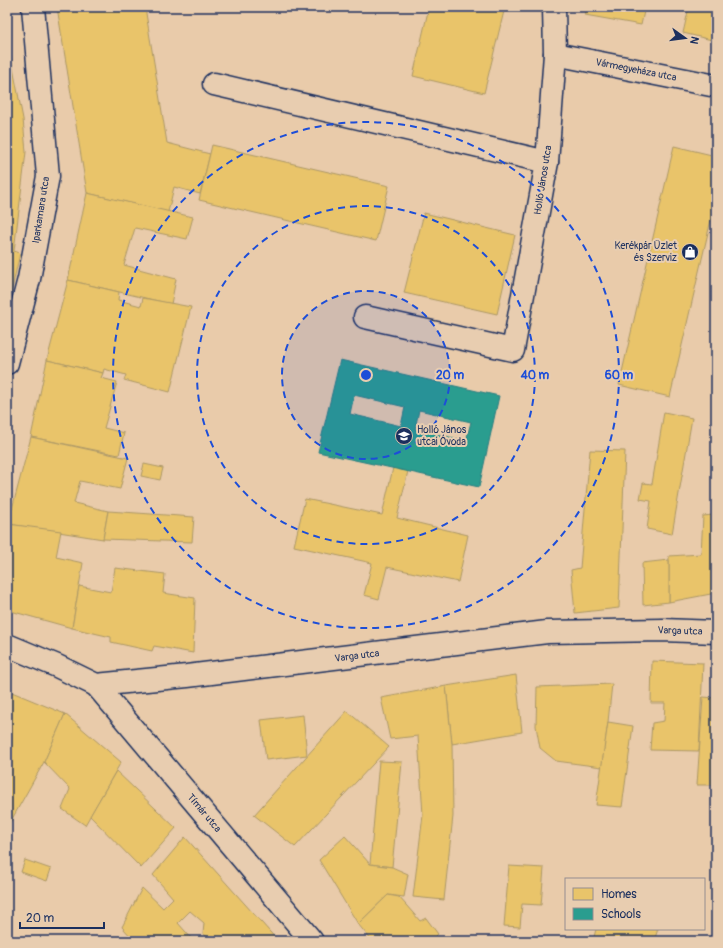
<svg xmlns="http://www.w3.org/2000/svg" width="723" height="948" font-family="Pangolin,sans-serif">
<rect width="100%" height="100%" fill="#e9cbaa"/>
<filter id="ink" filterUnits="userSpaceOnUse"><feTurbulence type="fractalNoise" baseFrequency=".025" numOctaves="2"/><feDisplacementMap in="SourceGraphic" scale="8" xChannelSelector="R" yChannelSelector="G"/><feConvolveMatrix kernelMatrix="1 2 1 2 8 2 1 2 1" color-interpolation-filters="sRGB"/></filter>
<g filter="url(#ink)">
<g fill="#e9c46a" stroke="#ab9766">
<path d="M57 7H145L167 143 210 154 200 194 174 187 168 212 87 193Z"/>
<path d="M429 7H505L484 93 413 76Z"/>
<path d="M586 7H645L641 25 585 15Z"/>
<path d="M689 7H716V41L683 33Z"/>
<path d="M7 53H10L23 119 26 152 14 251 20 253 9 302H7Z"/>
<path d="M212 145 389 186 376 241 199 200Z"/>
<path d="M674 146 716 156V198L670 397 619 385Z"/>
<path d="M87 193 193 217 187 239 135 228 124 265 176 279 171 304 68 280Z"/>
<path d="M424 213 515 235 497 314 404 293Z"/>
<path d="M68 280 119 292 118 300 141 306 143 298 191 307 170 392 124 380 126 375 104 369 103 373 47 360Z"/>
<path d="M47 360 103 373 101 378 117 382 104 428 124 433 119 455 31 437Z"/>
<path d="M664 412 692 418 672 534 647 529 651 501 640 499 643 483 652 484Z"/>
<path d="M31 437 128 458 120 489 80 481 74 503 108 511 103 539 8 524Z"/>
<path d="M590 450 625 451 619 608 575 613 571 570 580 568Z"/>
<path d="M144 464 163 468 160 480 141 476Z"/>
<path d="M393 468 408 471 397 518 468 535 458 582 387 567 379 599 364 595 372 563 294 546 305 499 382 515Z"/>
<path d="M716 487V593L669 602V556L701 554 703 516 713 515Z"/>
<path d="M108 511 194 517 192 542 103 539Z"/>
<path d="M8 524 61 531 56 557 83 563 72 628 7 610Z"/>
<path d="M669 560V602L643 605 642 563Z"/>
<path d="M115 568 165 574 163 593 195 598 193 653 154 646 152 651 111 642V637L72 628 79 586 111 592Z"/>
<path d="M652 661 703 663 699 751 650 750 652 723 664 721 665 703H651Z"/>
<path d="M516 675 522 732 452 744 446 686Z"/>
<path d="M612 684 608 722 602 767 556 761 540 748 536 726 537 687Z"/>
<path d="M446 686 452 744 453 816 444 900 413 897 423 815 418 736 390 739 381 698Z"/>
<path d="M7 690 65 714 44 762 7 828V744L11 736 7 734Z"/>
<path d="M703 697 716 698V785H697Z"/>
<path d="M347 711 389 747 295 847 254 815Z"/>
<path d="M65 714 121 762 85 825 62 809 70 789 44 762Z"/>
<path d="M303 715 307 755 266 760 261 720Z"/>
<path d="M608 722 633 726 622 807 596 805Z"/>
<path d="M379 761 402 762 392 867 370 864Z"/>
<path d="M116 771 176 828 141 868 90 816Z"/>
<path d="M345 836 370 864 392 867 408 874 404 897 388 895 358 924 319 860Z"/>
<path d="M185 837 278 941H215L203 934 204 923 190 911 178 923 192 939 191 941H135L122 927 142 888 163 908 173 898 153 875Z"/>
<path d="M25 860 51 869 47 881 21 872Z"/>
<path d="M509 866 544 868 541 905 522 904 520 927 504 926Z"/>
<path d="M388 895 399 897 420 921 426 918 438 934 435 937 439 941H372L358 924Z"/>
<path d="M596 929H658L654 941H593Z"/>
</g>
<path fill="#2a9d8f" stroke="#267c80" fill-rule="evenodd" d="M340 360 499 396 479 487 318 452ZM354 395 405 407 401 426 350 414ZM419 410 471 422 466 441 415 429Z"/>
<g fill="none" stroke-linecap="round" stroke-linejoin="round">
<g stroke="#1b2f5e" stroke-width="25">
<g id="minor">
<path d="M555 54 716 86"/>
<path d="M214 84 547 162"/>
<path d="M365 317 513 350 547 162 555 54 554 7"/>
<path d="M7 363 29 279 48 176 33 7"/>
<path d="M7 645 57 666 96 685 187 676 547 632 663 630 716 632"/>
<path d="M96 685 312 941"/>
</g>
</g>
<use href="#minor" stroke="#e8cdb0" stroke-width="22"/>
</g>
</g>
<circle cx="366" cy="375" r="84" fill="#1d4ed8" fill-opacity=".12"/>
<g fill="none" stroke="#1d4ed8" stroke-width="2" stroke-dasharray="7 5">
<circle cx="366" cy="375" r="84"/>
<circle cx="366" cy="375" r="169"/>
<circle cx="366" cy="375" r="253"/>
</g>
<defs>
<g id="shop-disc" transform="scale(0.9)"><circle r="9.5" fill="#1b2f5e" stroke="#e8cdb0"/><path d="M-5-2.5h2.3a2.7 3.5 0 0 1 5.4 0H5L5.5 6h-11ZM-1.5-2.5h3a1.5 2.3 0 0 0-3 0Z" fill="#fff"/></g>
<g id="school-disc" transform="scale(0.9)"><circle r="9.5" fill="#1b2f5e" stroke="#e8cdb0"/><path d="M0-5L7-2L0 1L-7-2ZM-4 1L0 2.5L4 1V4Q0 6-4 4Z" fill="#fff"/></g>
</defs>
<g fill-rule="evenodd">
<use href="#shop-disc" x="690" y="252"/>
<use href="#school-disc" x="404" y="436"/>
</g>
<g text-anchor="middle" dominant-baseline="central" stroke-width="4" stroke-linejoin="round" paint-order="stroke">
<g font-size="10" fill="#1b2f5e" stroke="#e8cdb0">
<text transform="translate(636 70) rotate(11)">Vármegyeháza utca</text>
<text transform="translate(543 180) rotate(-81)">Holló János utca</text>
<text transform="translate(41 210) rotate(-81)">Iparkamara utca</text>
<text transform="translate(680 631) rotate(2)">Varga utca</text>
<text transform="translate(357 656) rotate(-7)">Varga utca</text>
<text transform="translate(204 813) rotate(50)">Tímár utca</text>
</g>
<g font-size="10" fill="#1b2f5e" stroke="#e8cdb0" text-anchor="end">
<text x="677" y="246">Kerékpár Üzlet<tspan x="677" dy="12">és Szerviz</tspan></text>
<text x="417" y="430" text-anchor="start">Holló János<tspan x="417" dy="12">utcai Óvoda</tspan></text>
</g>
</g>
<circle cx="366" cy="375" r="6" fill="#1d4ed8" stroke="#e8cdb0" stroke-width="2"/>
<g font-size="12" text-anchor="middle" font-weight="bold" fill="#1d4ed8" stroke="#e8cdb0" stroke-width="4" stroke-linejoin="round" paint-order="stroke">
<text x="450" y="379">20 m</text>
<text x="535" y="379">40 m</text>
<text x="619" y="379">60 m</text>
</g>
<rect width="723" height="948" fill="none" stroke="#e8cdb0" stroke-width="24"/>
<rect x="12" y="12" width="699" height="924" fill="none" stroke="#1b2f5e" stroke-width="1.5" filter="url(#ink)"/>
<rect x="565" y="878" width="140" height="52" fill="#e8cdb0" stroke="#968e8f"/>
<rect x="573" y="888" width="20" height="12" fill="#e9c46a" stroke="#968e8f"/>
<text x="601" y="898" font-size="12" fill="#1b2f5e">Homes</text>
<rect x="573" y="908" width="20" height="12" fill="#2a9d8f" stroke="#968e8f"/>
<text x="601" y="918" font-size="12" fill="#1b2f5e">Schools</text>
<g transform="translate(685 38) rotate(104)" stroke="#e8cdb0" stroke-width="3" paint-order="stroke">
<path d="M0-3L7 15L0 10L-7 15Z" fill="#1b2f5e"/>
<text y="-6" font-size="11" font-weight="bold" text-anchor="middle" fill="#1b2f5e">N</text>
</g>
<path d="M20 922v6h84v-6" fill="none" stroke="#1b2f5e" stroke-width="2"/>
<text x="26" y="922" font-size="12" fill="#1b2f5e" stroke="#e8cdb0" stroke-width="3" paint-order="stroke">20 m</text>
</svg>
